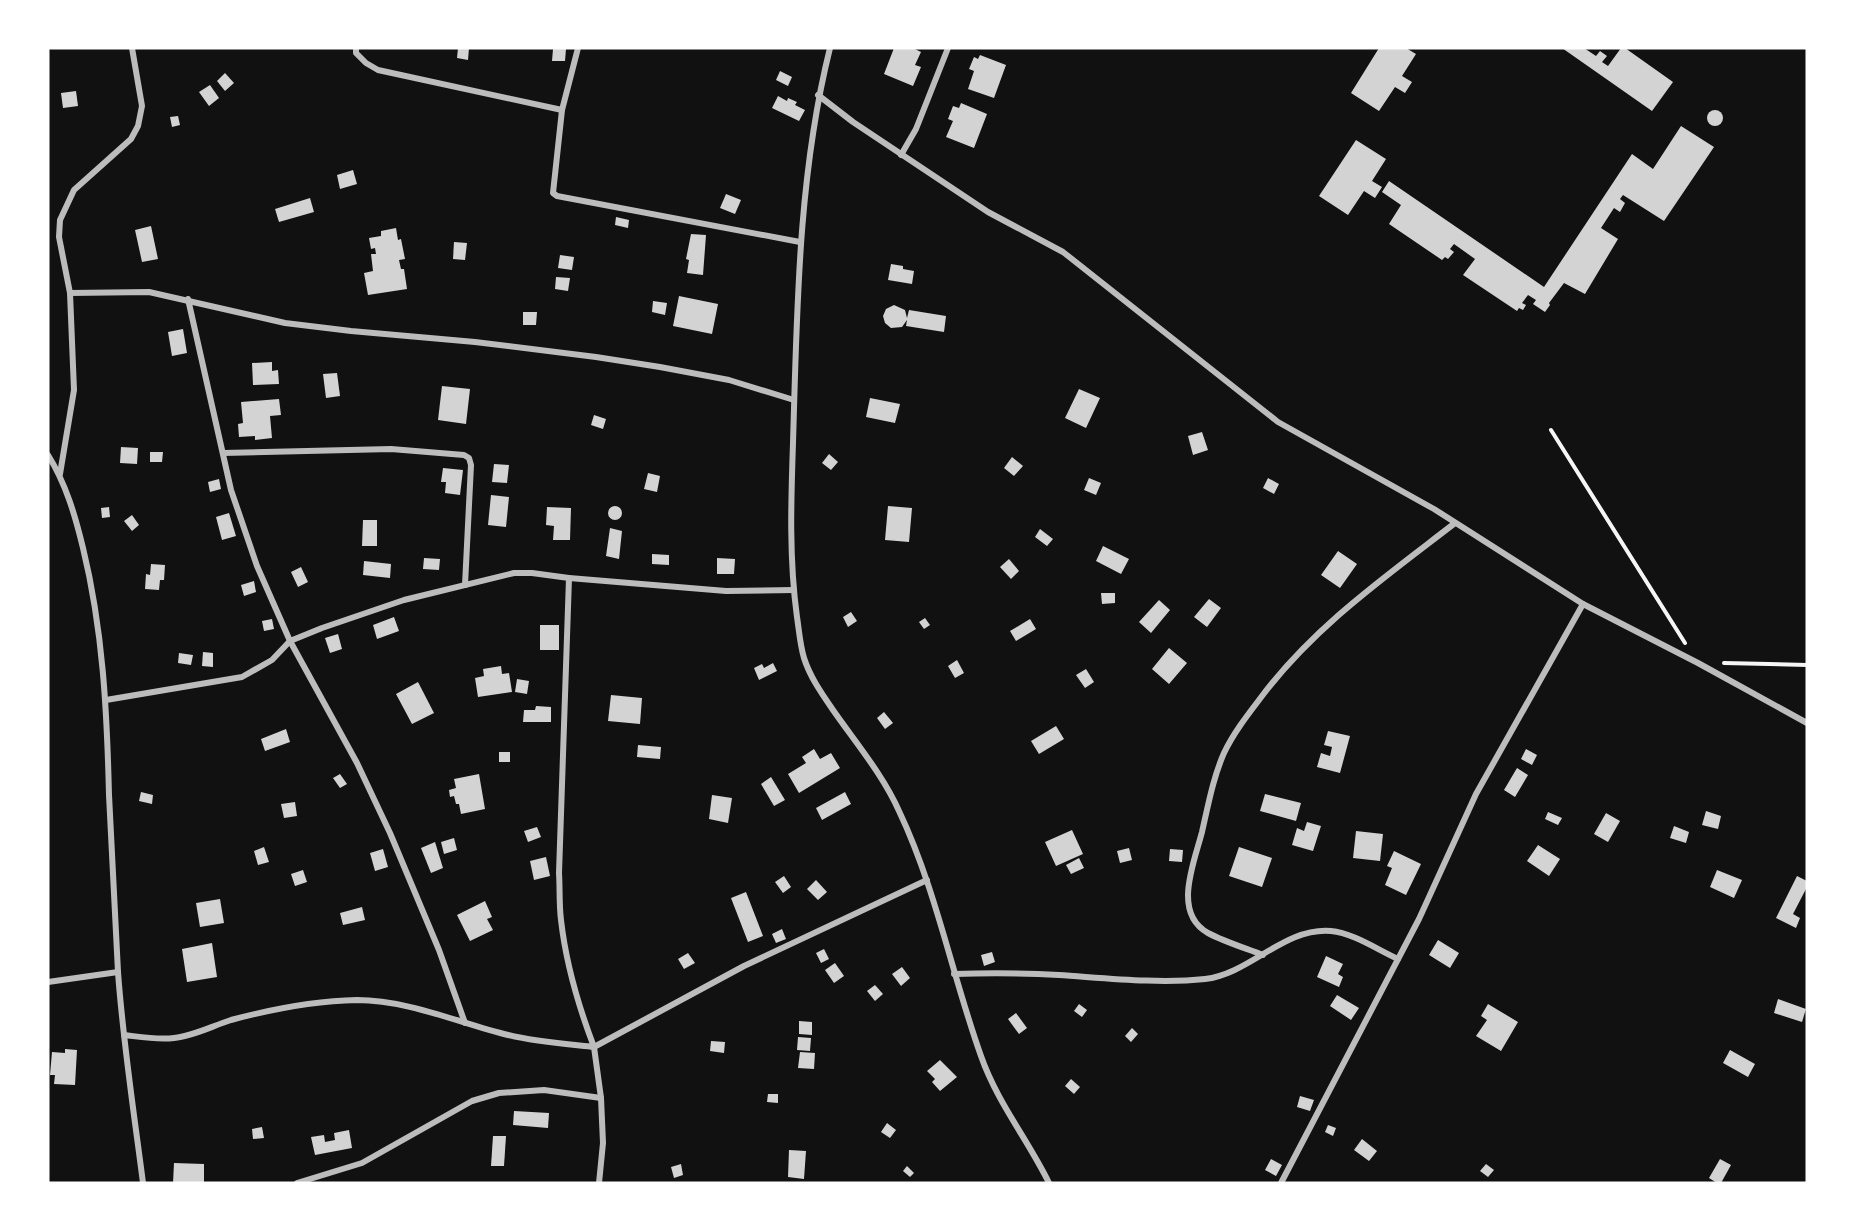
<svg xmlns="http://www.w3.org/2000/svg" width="1855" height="1231" font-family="'Space Grotesk',sans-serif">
<rect width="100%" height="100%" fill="#111"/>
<g fill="#d3d3d3">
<path d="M458 48H469L468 60 457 58Z"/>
<path d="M894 48H913L921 52 915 65 921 67 913 86 884 74Z"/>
<path d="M1379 48H1406L1416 54 1402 76 1412 82 1405 93 1395 87 1379 111 1351 93Z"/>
<path d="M1562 48H1584L1596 56 1600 51 1607 56 1602 62 1608 66 1621 48H1625L1673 82 1652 111Z"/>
<path d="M553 49H566L565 61H552Z"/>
<path d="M980 55 1006 65 994 98 968 89 974 71 969 69 974 57 978 59Z"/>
<path d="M780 71 792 77 788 86 776 80Z"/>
<path d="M225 73 234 83 225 91 217 81Z"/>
<path d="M210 85 219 98 209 106 199 92Z"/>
<path d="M76 91 78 106 63 108 61 93Z"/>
<path d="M778 96 787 101 788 98 797 102 795 105 805 110 799 121 772 108Z"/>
<path d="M961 103 987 114 974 148 946 137 953 121 948 119 953 106 959 108Z"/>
<circle cx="1715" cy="118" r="8"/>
<path d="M178 116 180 125 172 127 170 117Z"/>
<path d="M1681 126 1714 147 1664 221 1623 195 1620 199 1625 203 1620 212 1614 208 1601 228 1618 239 1585 294 1564 283 1549 303 1550 305 1545 312 1533 304 1536 300 1528 295 1522 303 1526 305 1523 310 1519 308 1517 311 1463 275 1475 259 1454 244 1450 249 1454 252 1448 259 1445 257 1442 260 1389 224 1401 205 1382 192 1389 181 1544 287 1632 154 1653 169Z"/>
<path d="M1356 140 1386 159 1372 181 1382 187 1375 198 1364 191 1348 215 1319 196Z"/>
<path d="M353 170 357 184 340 189 337 175Z"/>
<path d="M726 194 741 200 735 214 720 208Z"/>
<path d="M310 198 314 212 279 222 275 209Z"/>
<path d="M616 217 629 220 628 228 615 225Z"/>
<path d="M151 226 158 259 142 262 135 230Z"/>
<path d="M396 228 398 240 401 239 405 259 399 260 401 269H404L407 289 368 295 364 273 373 271 371 254H376L375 248 371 249 369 238 381 236V231Z"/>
<path d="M691 234 706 235 703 275 687 273 689 260 686 259Z"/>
<path d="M454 242 467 243 465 260 453 259Z"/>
<path d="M560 255 574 257 572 270 558 268Z"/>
<path d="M891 264 903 266V269L914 271 912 284 888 280Z"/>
<path d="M556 277 570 278 568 291 555 289Z"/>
<path d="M679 296 718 304 712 334 673 326Z"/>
<path d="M653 301 667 303 665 315 652 312Z"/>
<path d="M894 305 905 310 907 318 909 310 946 316 944 332 906 326 907 320 902 327 891 328 885 323 883 316 886 309Z"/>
<path d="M523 312H537L536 325H523Z"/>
<path d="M183 329 187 353 172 356 168 332Z"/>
<path d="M272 362V371L278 370 279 384 253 385 252 363Z"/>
<path d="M337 373 340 396 326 398 323 374Z"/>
<path d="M442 386 470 389 466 424 438 420Z"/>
<path d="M1079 389 1100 398 1086 428 1065 418Z"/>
<path d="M870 398 900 404 895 423 866 417Z"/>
<path d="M279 399 281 415 270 416 272 438 255 440V436L239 437 238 424 243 423 241 402Z"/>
<path d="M594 415 606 419 603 429 591 425Z"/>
<path d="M1202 432 1208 450 1193 455 1188 436Z"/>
<path d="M121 447 138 448 137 464 120 463Z"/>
<path d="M150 452H163L162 462H150Z"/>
<path d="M829 454 838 462 831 470 822 463Z"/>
<path d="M1012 457 1023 466 1014 476 1004 468Z"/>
<path d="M494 464 509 465 507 483 492 482Z"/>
<path d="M443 468 463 470 460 495 445 493 446 482H441Z"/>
<path d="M648 473 660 476 657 492 644 489Z"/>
<path d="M1089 478 1101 483 1096 495 1084 490Z"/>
<path d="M1268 478 1279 484 1274 494 1263 488Z"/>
<path d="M219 479 221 489 210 492 208 482Z"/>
<path d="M491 495 509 497 506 527 488 525Z"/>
<circle cx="615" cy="513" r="7"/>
<path d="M888 506 912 508 909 542 885 540Z"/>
<path d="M109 507 110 517 102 518 101 508Z"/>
<path d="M547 507 571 508 570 540H553L554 526 546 525Z"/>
<path d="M229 513 236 536 222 540 216 517Z"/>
<path d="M132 515 139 525 132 531 124 521Z"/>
<path d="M363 520H377V546H362Z"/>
<path d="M610 528 622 531 619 559 606 556Z"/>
<path d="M1040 529 1053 539 1047 546 1035 537Z"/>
<path d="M1103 546 1129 559 1121 574 1096 561Z"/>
<path d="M1338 551 1357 564 1340 588 1321 575Z"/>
<path d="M652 554 669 555V565L652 564Z"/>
<path d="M424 558 440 559 439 570 423 569Z"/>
<path d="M717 558 735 559 734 574H717Z"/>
<path d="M1009 559 1019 571 1011 579 1000 567Z"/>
<path d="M364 561 391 564 390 578 363 575Z"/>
<path d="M151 564 165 565 164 580H160L159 590 145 589 146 574 150 575Z"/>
<path d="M301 567 308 582 298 587 291 572Z"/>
<path d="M254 581 256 592 244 596 241 585Z"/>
<path d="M1101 593H1115V603L1102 604Z"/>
<path d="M1209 599 1221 608 1207 627 1194 617Z"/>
<path d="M1159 600 1170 610 1151 633 1139 622Z"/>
<path d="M851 612 857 621 848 627 843 617Z"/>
<path d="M394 617 399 631 377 639 373 625Z"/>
<path d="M925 618 930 625 924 629 919 622Z"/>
<path d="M272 619 274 629 264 631 262 621Z"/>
<path d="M1030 619 1036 629 1016 641 1010 631Z"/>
<rect x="540" y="625" width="19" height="25"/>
<path d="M338 634 342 649 330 653 325 638Z"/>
<path d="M1169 648 1187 663 1169 684 1152 669Z"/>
<path d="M203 652 213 653V667L202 666Z"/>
<path d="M179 653 193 655 191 665 178 663Z"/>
<path d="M957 660 964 673 955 678 948 666Z"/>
<path d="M773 663 777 671 759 680 754 668 762 664 764 668Z"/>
<path d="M501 666 502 674 509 673 512 692 478 697 475 678 484 676 483 669Z"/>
<path d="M1086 669 1094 682 1085 688 1076 675Z"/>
<path d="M517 679 529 681 527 694 515 692Z"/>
<path d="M418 682 434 713 412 724 396 694Z"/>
<path d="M611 695 642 698 640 724 608 721Z"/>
<path d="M536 706 551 707V722H523L524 710H535Z"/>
<path d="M884 712 893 723 885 729 877 718Z"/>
<path d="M1056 726 1064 739 1039 754 1031 741Z"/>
<path d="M286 729 290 742 265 751 261 739Z"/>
<path d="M1328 731 1350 736 1340 773 1317 767 1321 753 1330 756 1332 747 1324 745Z"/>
<path d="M638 745 661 747 660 759 637 757Z"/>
<path d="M814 749 820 759 831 753 840 768 799 793 788 774 806 763 802 757Z"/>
<path d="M1526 749 1537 755 1532 765 1521 759Z"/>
<rect x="499" y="752" width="11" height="10"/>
<path d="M1517 768 1528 775 1515 797 1504 790Z"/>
<path d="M340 774 347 784 340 788 333 778Z"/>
<path d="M479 774 485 809 461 814 459 804H456L454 796 450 797 449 790 456 788 454 779Z"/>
<path d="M771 777 785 800 774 806 761 784Z"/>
<path d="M141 792 153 795 152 804 139 801Z"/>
<path d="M845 792 851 804 822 820 816 808Z"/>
<path d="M1265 794 1301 803 1296 821 1260 811Z"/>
<path d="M712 795 732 798 728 823 709 819Z"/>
<path d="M295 802 297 816 284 818 281 804Z"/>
<path d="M1706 811 1721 816 1718 829 1702 825Z"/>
<path d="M1548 812 1562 818 1558 825 1545 819Z"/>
<path d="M1606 813 1620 821 1608 842 1594 834Z"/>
<path d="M1307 822 1321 826 1313 851 1292 845 1297 828 1304 831Z"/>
<path d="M1674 826 1689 832 1686 843 1670 838Z"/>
<path d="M537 827 541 837 528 842 524 831Z"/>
<path d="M1072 830 1083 854 1056 866 1045 842Z"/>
<path d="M1356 831 1383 834 1380 861 1353 858Z"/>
<path d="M454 838 457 850 444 854 441 842Z"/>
<path d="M435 842 443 868 431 873 421 848Z"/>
<path d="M1538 845 1560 859 1549 876 1527 861Z"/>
<path d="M264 847 269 862 258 865 254 851Z"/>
<path d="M1239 847 1272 858 1262 887 1229 876Z"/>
<path d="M1129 848 1132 860 1120 863 1117 851Z"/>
<path d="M383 849 388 867 375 871 370 853Z"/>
<path d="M1170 849 1183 850 1182 862 1169 861Z"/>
<path d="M1394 851 1421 864 1406 895 1385 885 1392 868 1387 866Z"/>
<path d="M546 857 550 876 534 880 530 861Z"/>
<path d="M1079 858 1084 868 1071 874 1066 865Z"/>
<path d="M303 870 307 882 295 886 291 874Z"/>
<path d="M1717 870 1742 880 1734 898 1710 887Z"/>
<path d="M784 876 791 887 783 893 775 882Z"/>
<path d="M1797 876 1807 881V887L1793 914 1800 918 1796 928 1776 918Z"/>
<path d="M816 880 827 892 818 900 807 889Z"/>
<path d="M746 892 763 936 748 942 731 898Z"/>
<path d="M220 899 224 923 200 927 196 903Z"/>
<path d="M485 901 492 917 487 919 493 930 470 941 457 915Z"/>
<path d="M362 907 365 920 343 925 340 913Z"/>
<path d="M782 929 786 939 776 943 772 934Z"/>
<path d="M1438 940 1459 953 1450 968 1429 955Z"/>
<path d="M212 943 217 977 187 982 182 949Z"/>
<path d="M824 949 829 959 821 963 816 953Z"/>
<path d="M992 952 995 962 984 966 981 955Z"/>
<path d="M688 953 695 963 684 969 678 959Z"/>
<path d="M1326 956 1343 964 1338 974 1343 977 1339 987 1317 977Z"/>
<path d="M835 963 844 976 834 983 825 970Z"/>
<path d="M902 967 910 978 901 986 892 974Z"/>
<path d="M875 985 883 994 875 1001 867 991Z"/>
<path d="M1337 995 1359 1008 1351 1020 1330 1006Z"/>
<path d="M1778 999 1806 1009 1802 1022 1774 1013Z"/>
<path d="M1079 1004 1087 1010 1082 1017 1074 1011Z"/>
<path d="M1488 1004 1518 1022 1501 1051 1476 1036 1487 1020 1481 1016Z"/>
<path d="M1016 1013 1027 1028 1019 1034 1008 1019Z"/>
<path d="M799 1021 812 1022V1035L799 1034Z"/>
<path d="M1132 1028 1138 1034 1131 1042 1125 1036Z"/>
<path d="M798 1037 811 1038 810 1051 797 1050Z"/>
<path d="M711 1041 725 1042 724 1053 710 1051Z"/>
<path d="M65 1049 77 1050 75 1085 54 1084 55 1075H50L52 1052 65 1053Z"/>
<path d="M1730 1050 1755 1064 1748 1077 1723 1063Z"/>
<path d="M800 1052 815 1053 814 1069 798 1068Z"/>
<path d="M940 1060 957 1077 940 1091 932 1082 935 1079 927 1071Z"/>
<path d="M1071 1079 1080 1087 1074 1094 1065 1086Z"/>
<path d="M768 1094H778V1103L767 1102Z"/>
<path d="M1300 1096 1314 1100 1310 1111 1297 1107Z"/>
<path d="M514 1111 549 1113 548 1128 513 1125Z"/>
<path d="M887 1123 896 1130 890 1138 881 1132Z"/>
<path d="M1328 1125 1336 1128 1333 1136 1325 1132Z"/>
<path d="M262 1127 264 1138 253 1139 252 1129Z"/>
<path d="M349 1130 352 1148 315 1155 311 1137 324 1135 325 1142 335 1140 334 1133Z"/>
<path d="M493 1136H506L504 1166H491Z"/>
<path d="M1362 1139 1377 1151 1369 1161 1354 1150Z"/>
<path d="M789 1150 806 1151 804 1179 788 1177Z"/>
<path d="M1271 1159 1282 1165 1276 1176 1265 1170Z"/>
<path d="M1720 1159 1731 1165 1721 1183H1717L1709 1178Z"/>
<path d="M174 1163 204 1164V1183H173Z"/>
<path d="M681 1164 683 1175 674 1178 671 1167Z"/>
<path d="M1486 1164 1494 1170 1488 1177 1480 1171Z"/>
<path d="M907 1166 914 1173 910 1177 903 1171Z"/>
</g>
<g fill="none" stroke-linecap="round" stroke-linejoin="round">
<g stroke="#f5f5f5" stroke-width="4">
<path d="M1551 430 1685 643"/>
<path d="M1724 663 1807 665"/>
</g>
<g stroke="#bcbcbc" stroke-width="6">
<path d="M356 48V53L366 63 378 70 562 110"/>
<path d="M578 48 562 110 553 193 557 196 800 242"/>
<path d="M830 48C798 176 797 311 793 443 791 501 789 559 797 617 799 630 800 645 804 658 810 677 822 694 833 710 856 743 883 775 899 811 936 889 952 975 981 1056 997 1102 1028 1140 1049 1183"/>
<path d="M818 95 853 122 988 212 1063 252 1278 422 1434 509 1583 604 1698 663 1807 723"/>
<path d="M901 155 916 129 948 48"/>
<path d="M70 293 149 292 285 323 351 331 475 342 596 357 660 367 729 380 794 400"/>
<path d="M188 299 231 490 257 566 290 641 357 763 390 833 439 950 465 1023"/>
<path d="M223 453 391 449 464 455 469 458 471 465 465 585"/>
<path d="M48 455C66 484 75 515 83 548 103 630 107 712 109 795 112 854 115 913 118 972 123 1042 134 1113 143 1183"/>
<path d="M60 474 74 390 70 293 59 237 60 220 74 190 131 139 138 126 142 106 132 48"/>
<path d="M569 578 726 591 794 590"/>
<path d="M106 700 242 677 272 660 290 641 322 628 404 600 514 573H532L569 578 559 873C560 888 559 904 561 920 566 964 578 1005 594 1047 565 1044 536 1042 508 1035 459 1023 408 1000 357 1000 314 1001 272 1009 231 1020 212 1026 194 1036 174 1038 157 1040 141 1037 124 1035"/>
<path d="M1263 955C1245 948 1225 942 1208 933 1172 913 1194 863 1202 832 1208 806 1213 778 1224 753 1233 734 1246 717 1259 700 1312 628 1385 577 1455 523"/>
<path d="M954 974C989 973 1023 973 1059 975 1105 978 1159 984 1205 979 1250 974 1284 927 1331 931 1353 933 1378 950 1398 959"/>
<path d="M48 982 118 972"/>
<path d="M297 1183 362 1163 472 1101 499 1093 544 1090 601 1098"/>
<path d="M599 1183 603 1143 601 1098 594 1047 744 966 927 880"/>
<path d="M1281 1183 1419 919 1476 794 1583 604"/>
</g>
</g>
<rect width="1855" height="1231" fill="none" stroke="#ffffff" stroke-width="99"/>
</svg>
